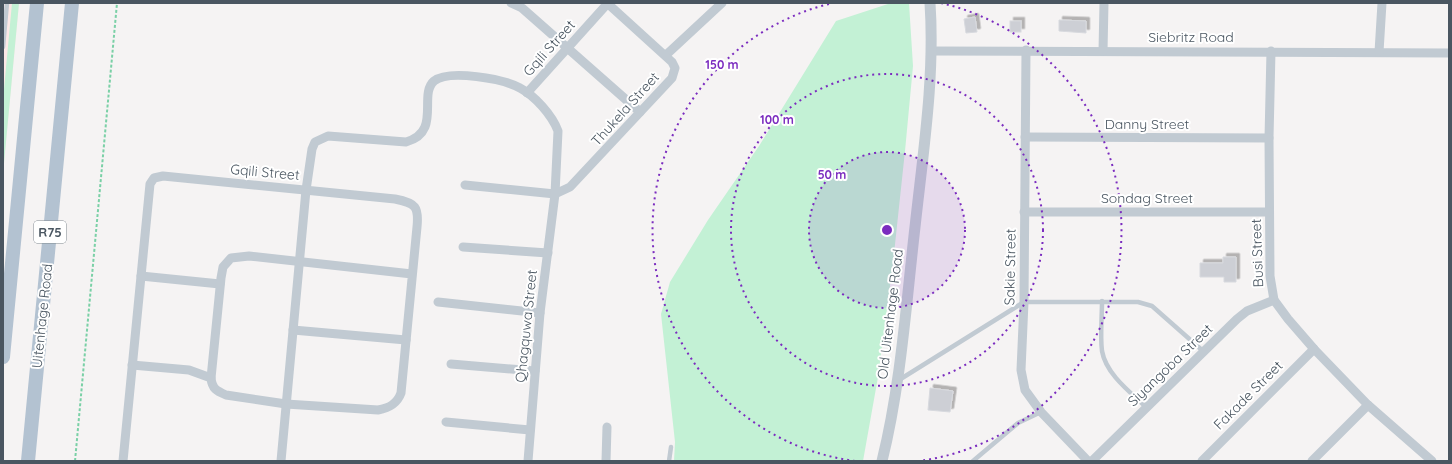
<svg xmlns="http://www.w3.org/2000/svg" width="1452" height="464" font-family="Quicksand,sans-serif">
<defs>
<filter id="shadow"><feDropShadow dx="3.5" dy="-3.5" stdDeviation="0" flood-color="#0004"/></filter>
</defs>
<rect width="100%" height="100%" fill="#f5f3f3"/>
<path fill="#fce8e6" d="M3 3H19L3 174Z"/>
<g fill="#c3f1d5">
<path d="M12 3H19L3 174V100Z"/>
<path d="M891 3H909L913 66 905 151 893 263 878 377 863 461H674L675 442 661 314 670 282 708 220 759 146 836 21Z"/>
</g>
<g fill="#cdcfd5" stroke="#d7d9de" filter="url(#shadow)">
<path d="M975 17 977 32 966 33 964 19Z"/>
<path d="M1059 20 1086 21V33L1059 31Z"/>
<rect x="1010" y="21" width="11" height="11"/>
<path d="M1223 257H1236V282H1224V277H1200V263H1223Z"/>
<path d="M930 388 953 391 950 412 928 410Z"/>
</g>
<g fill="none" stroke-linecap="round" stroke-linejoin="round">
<path stroke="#7ad0a6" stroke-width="2" stroke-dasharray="3 2" stroke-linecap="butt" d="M75 461 117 3"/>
<g stroke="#c1cad2" stroke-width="4.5">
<path d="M3 47 7 3"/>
<path d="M1102 301C1102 318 1100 336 1102 351 1106 374 1130 392 1146 407"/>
<path d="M899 380 1024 302H1138L1152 306 1203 351"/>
<path d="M669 461 671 447"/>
<path d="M973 461 1018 423 1041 412"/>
</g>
<g stroke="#c1cad2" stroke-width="9">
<path d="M511 3 522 8 640 112"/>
<path d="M1026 50 1024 302 1021 370 1025 390 1041 412 1088 461"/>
<path d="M932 51 1449 53"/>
<path d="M1103 51 1104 3"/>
<path d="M1271 51 1269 138 1270 276 1274 300 1288 319 1314 349 1368 405 1432 461"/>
<path d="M1379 52 1382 3"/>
<path d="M666 55 722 3"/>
<path d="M527 93 608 3"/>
<path d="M1025 137 1269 138"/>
<path d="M465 185 555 194 570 187 672 78 675 68 672 62 607 3"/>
<path d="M1024 212H1269"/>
<path d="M463 247 548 253"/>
<path d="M141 276 220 284"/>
<path d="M438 302 540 313"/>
<path d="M293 330 406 340"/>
<path d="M451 364 535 371"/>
<path d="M132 365 189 370 211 378"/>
<path d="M446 422 530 430"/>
<path d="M123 461 150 184 154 178 163 176 395 199C416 203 419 207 417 227L401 393C397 404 389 408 378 410L286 404 226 395C217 391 212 389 211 378L221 278 223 267 231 258 249 256 412 274"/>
<path d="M281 461 306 190 312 149 315 142 328 136 406 142C442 132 418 95 434 81 449 69 504 79 520 88 535 96 552 115 558 131L555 194 540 313 528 461"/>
<path d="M606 461 607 427"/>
<path d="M1092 461 1237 319 1247 311 1274 300"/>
<path d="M1202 461 1314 349"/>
<path d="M1312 461 1368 405"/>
</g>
<path stroke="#c1cad2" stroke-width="11" d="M882 461C901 384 906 305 915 227 923 153 935 77 930 3"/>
<g stroke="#b3c2d1" stroke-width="14">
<path d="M3 357 37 3"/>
<path d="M28 461 72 3"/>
</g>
</g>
<circle cx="887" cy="230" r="78" fill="#7b2cbf" fill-opacity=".12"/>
<g fill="none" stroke="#7b2cbf" stroke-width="2" stroke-dasharray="2 4">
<circle cx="887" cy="230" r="78"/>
<circle cx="887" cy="230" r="156"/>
<path d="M855 461A233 233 0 0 1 833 3M941 3A233 233 0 0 1 919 461"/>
</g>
<g text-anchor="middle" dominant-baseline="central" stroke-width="4" stroke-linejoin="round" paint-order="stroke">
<rect fill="#fff" stroke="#808990" stroke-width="1" x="34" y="221" width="32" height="22" rx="3"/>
<g font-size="13" font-weight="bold" fill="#4a5661">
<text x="50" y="232">R75</text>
</g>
<g font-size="14" fill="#4a5661" stroke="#fff">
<text x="1191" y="37">Siebritz Road</text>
<text transform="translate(549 48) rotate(-48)">Gqili Street</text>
<text transform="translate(625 109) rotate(-48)">Thukela Street</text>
<text x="1147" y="124">Danny Street</text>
<text transform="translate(265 172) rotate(5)">Gqili Street</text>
<text x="1147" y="198">Sondag Street</text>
<text transform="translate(1257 253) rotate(-92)">Busi Street</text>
<text transform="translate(1010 267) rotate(-89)">Sakie Street</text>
<text transform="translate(890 314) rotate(-83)">Old Uitenhage Road</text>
<text transform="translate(42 316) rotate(-84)">Uitenhage Road</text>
<text transform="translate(526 326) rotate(-84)">Qhagquwa Street</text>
<text transform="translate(1170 365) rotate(-44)">Siyangoba Street</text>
<text transform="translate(1248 395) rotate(-45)">Fakade Street</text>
</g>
</g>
<circle cx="887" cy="230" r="6" fill="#7b2cbf" stroke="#fff" stroke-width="2"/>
<g font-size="12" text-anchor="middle" font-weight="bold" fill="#7b2cbf" stroke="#fff" stroke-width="4" stroke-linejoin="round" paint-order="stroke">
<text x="722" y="69">150 m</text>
<text x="777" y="124">100 m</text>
<text x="832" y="179">50 m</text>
</g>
<rect width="1452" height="464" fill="none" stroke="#4a5661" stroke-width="8"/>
</svg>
